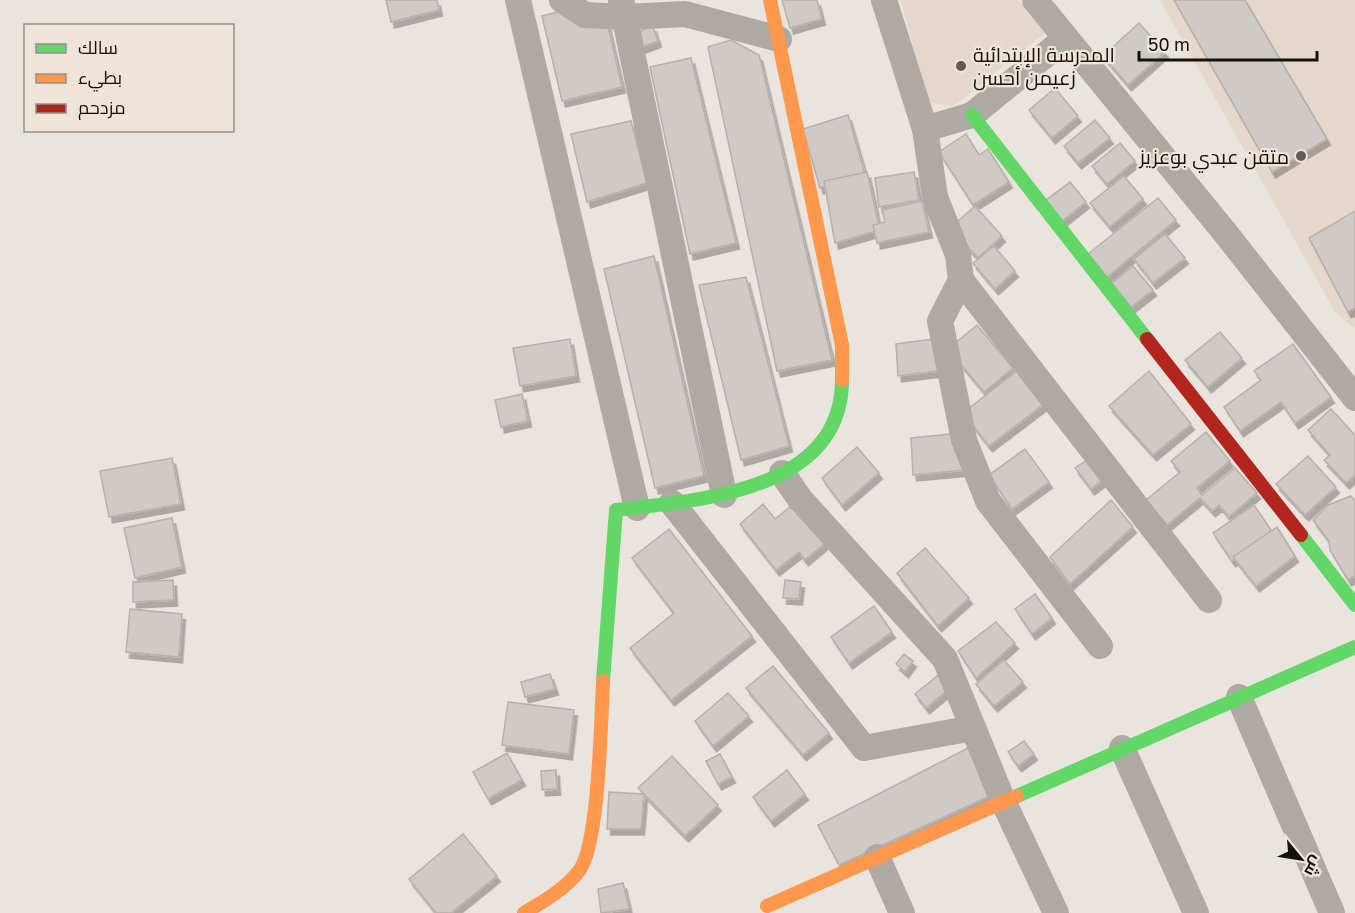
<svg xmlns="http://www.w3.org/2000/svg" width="1355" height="913" font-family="'Golos Text',Cairo,sans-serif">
<defs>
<filter id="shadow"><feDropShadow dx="3.5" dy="6" stdDeviation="0" flood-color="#0004"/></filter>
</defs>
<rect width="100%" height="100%" fill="#eae4de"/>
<g fill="#e4d8cd">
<path d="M901 0H1018L1048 31 953 106 927 102Z"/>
<path d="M1160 0H1355V329L1335 312Z"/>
</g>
<g fill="#cfcac6" stroke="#b5b0ac" stroke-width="1.5" filter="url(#shadow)">
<path d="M386 0H437L439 10 391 22Z"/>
<path d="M782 0H817L822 19 790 28Z"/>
<path d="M1174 0H1245L1327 139 1272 172Z"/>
<path d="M565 10 606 18 622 87 562 101 542 16Z"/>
<path d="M1139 23 1165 52 1128 85 1103 56Z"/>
<path d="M653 26 658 41 640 48 635 33Z"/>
<path d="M731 40 759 55 832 360 777 371 708 47Z"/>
<path d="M691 58 736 243 690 254 650 67Z"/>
<path d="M1055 88 1078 116 1052 138 1029 110Z"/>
<path d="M848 115 865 174 820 188 803 129Z"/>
<path d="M1095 120 1110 138 1078 163 1064 146Z"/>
<path d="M631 121 647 183 587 202 571 134Z"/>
<path d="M966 134 979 155 988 149 1009 182 973 205 939 152Z"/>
<path d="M1120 143 1135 161 1107 184 1092 166Z"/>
<path d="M867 172 880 230 835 243 824 181Z"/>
<path d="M914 172 919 200 879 207 875 178Z"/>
<path d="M1124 176 1143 199 1110 227 1090 203Z"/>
<path d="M1070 182 1086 202 1061 222 1045 201Z"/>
<path d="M1158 198 1176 220 1107 277 1088 254Z"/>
<path d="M922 201 929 232 877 243 873 225 885 222 882 210Z"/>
<path d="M975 206 1002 236 978 258 950 228Z"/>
<path d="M1355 211V308L1348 312 1309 238Z"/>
<path d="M1165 234 1185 258 1153 283 1134 259Z"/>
<path d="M994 246 1015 271 995 289 973 263Z"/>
<path d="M654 256 704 476 655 488 604 269Z"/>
<path d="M1133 266 1153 290 1131 307 1112 283Z"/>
<path d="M746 277 789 446 741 460 699 285Z"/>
<path d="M977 325 1013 368 984 392 948 349Z"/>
<path d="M1220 332 1242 358 1208 387 1185 360Z"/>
<path d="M941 338 946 370 898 376 896 344Z"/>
<path d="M570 339 576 376 520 386 513 348Z"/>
<path d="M1293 344 1331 397 1295 423 1281 402 1240 431 1224 407 1261 380 1254 371Z"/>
<path d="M1018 370 1044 404 989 446 963 413Z"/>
<path d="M1149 371 1191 424 1153 455 1109 406Z"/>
<path d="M522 394 528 421 501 427 495 400Z"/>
<path d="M1331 409 1355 435V475L1346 483 1324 460 1330 455 1308 430Z"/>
<path d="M1206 432 1230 461 1197 488 1202 495 1235 468 1257 493 1229 517 1219 505 1212 511 1200 498 1167 525 1146 500 1180 472 1171 461Z"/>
<path d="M960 433 966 470 913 475 911 438Z"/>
<path d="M857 447 879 473 842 505 822 478Z"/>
<path d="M1025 449 1049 482 1012 509 989 475Z"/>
<path d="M1308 456 1336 487 1305 515 1276 484Z"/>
<path d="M172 458 181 504 109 517 100 471Z"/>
<path d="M1087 460 1103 480 1091 489 1075 468Z"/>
<path d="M1351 496 1355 501V576L1348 580 1330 550 1329 541 1313 520 1328 505Z"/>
<path d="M800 499 831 538 805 560 799 552 776 570 740 524 763 504 775 519Z"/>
<path d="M1111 500 1133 527 1070 584 1050 557Z"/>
<path d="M1254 505 1273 533 1232 561 1213 533Z"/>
<path d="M172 518 182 567 135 578 124 528Z"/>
<path d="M1277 527 1295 556 1256 586 1233 557Z"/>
<path d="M669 529 752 636 671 700 630 648 674 613 632 558Z"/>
<path d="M925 548 969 598 938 626 897 573Z"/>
<path d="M173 580 174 600 133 602V582Z"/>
<path d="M785 580 801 582 799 599 783 598Z"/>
<path d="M1035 594 1052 618 1032 634 1015 609Z"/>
<path d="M874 606 892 632 849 663 831 637Z"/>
<path d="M130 609 182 614 179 657 126 652Z"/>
<path d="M996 622 1015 643 976 678 958 651Z"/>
<path d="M904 654 913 661 905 672 896 664Z"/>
<path d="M1004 660 1023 682 994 706 976 684Z"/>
<path d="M773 666 829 733 803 755 746 688Z"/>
<path d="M943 671 954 685 926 708 915 694Z"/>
<path d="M550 674 555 689 525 697 521 682Z"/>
<path d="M728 693 749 716 713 746 695 721Z"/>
<path d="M508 702 574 710 569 754 502 745Z"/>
<path d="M1024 741 1034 754 1018 766 1008 752Z"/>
<path d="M970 747 992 795 839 865 818 825Z"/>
<path d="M507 753 522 780 488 799 473 772Z"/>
<path d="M720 754 732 777 718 784 706 761Z"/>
<path d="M672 756 718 805 685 836 638 788Z"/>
<path d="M556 770 557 789 542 790 541 771Z"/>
<path d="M787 770 805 794 771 821 753 797Z"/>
<path d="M609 792 644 794 641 829H607Z"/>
<path d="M463 834 497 876 451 913H436L409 879Z"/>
<path d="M623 883 629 909 601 913 598 889Z"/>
</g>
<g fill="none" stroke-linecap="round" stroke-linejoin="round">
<g stroke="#aea9a2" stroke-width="26">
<path d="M518 0 637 508"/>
<path d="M562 0 585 15 625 17 685 14 779 39"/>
<path d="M621 0 724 495"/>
<path d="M884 0 925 129 935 197 958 255 961 280 940 321 964 440 988 501 1100 646"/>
<path d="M1035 0 1227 235 1355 398"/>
<path d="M925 129 972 115 1066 38"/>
<path d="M961 280 1209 600"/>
<path d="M782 473 800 499 945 659 1003 801 1056 913"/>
<path d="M672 503 864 748 973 728"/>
<path d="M1239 697 1332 913"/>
<path d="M1122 748 1196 913"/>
<path d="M877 857 902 913"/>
</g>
<g stroke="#63d668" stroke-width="14">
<path d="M972 115 1147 339"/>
<path d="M1301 535 1355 605"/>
<path d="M603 681 616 510C698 500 842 492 842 380"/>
<path d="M1017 796 1355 647"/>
</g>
<g stroke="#ff974d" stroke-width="14">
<path d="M770 0 842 345V380"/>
<path d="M767 906 1017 796"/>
<path d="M524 913C544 901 564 890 579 871 599 845 601 720 603 681"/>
</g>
<path stroke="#b3261e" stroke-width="14" d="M1147 339 1301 535"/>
</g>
<g fill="#605c57" stroke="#eee4da" stroke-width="2">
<circle cx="961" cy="66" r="6"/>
<circle cx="1301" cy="156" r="6"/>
</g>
<g text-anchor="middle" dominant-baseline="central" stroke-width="4.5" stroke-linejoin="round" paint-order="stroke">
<g font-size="20" fill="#15120e" stroke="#eee4da" text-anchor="start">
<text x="973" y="54">المدرسة الإبتدائية<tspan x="973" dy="23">زعيمن أحسن</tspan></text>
<text x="1289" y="156" text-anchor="end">متقن عبدي بوعزيز</text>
</g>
</g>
<rect x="24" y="24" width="210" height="108" fill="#eee4da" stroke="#979088" stroke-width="1.5"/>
<rect x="36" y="44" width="30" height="9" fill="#63d668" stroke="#979088" stroke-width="1.5"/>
<text x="78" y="54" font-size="18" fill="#15120e">سالك</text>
<rect x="36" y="74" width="30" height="9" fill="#ff974d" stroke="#979088" stroke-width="1.5"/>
<text x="78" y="84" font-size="18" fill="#15120e">بطيء</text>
<rect x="36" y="104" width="30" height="9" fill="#b3261e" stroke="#979088" stroke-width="1.5"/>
<text x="78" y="114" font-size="18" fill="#15120e">مزدحم</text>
<g transform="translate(1301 859) rotate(120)" stroke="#eee4da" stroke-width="4.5" paint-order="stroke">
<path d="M0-4.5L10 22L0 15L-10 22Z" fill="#15120e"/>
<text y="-9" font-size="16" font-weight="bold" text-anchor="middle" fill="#15120e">ش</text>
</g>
<path d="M1139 51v9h178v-9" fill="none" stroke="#15120e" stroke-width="3"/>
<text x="1148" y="51" font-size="18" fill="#15120e" stroke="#eee4da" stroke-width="4.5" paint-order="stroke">50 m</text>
</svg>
